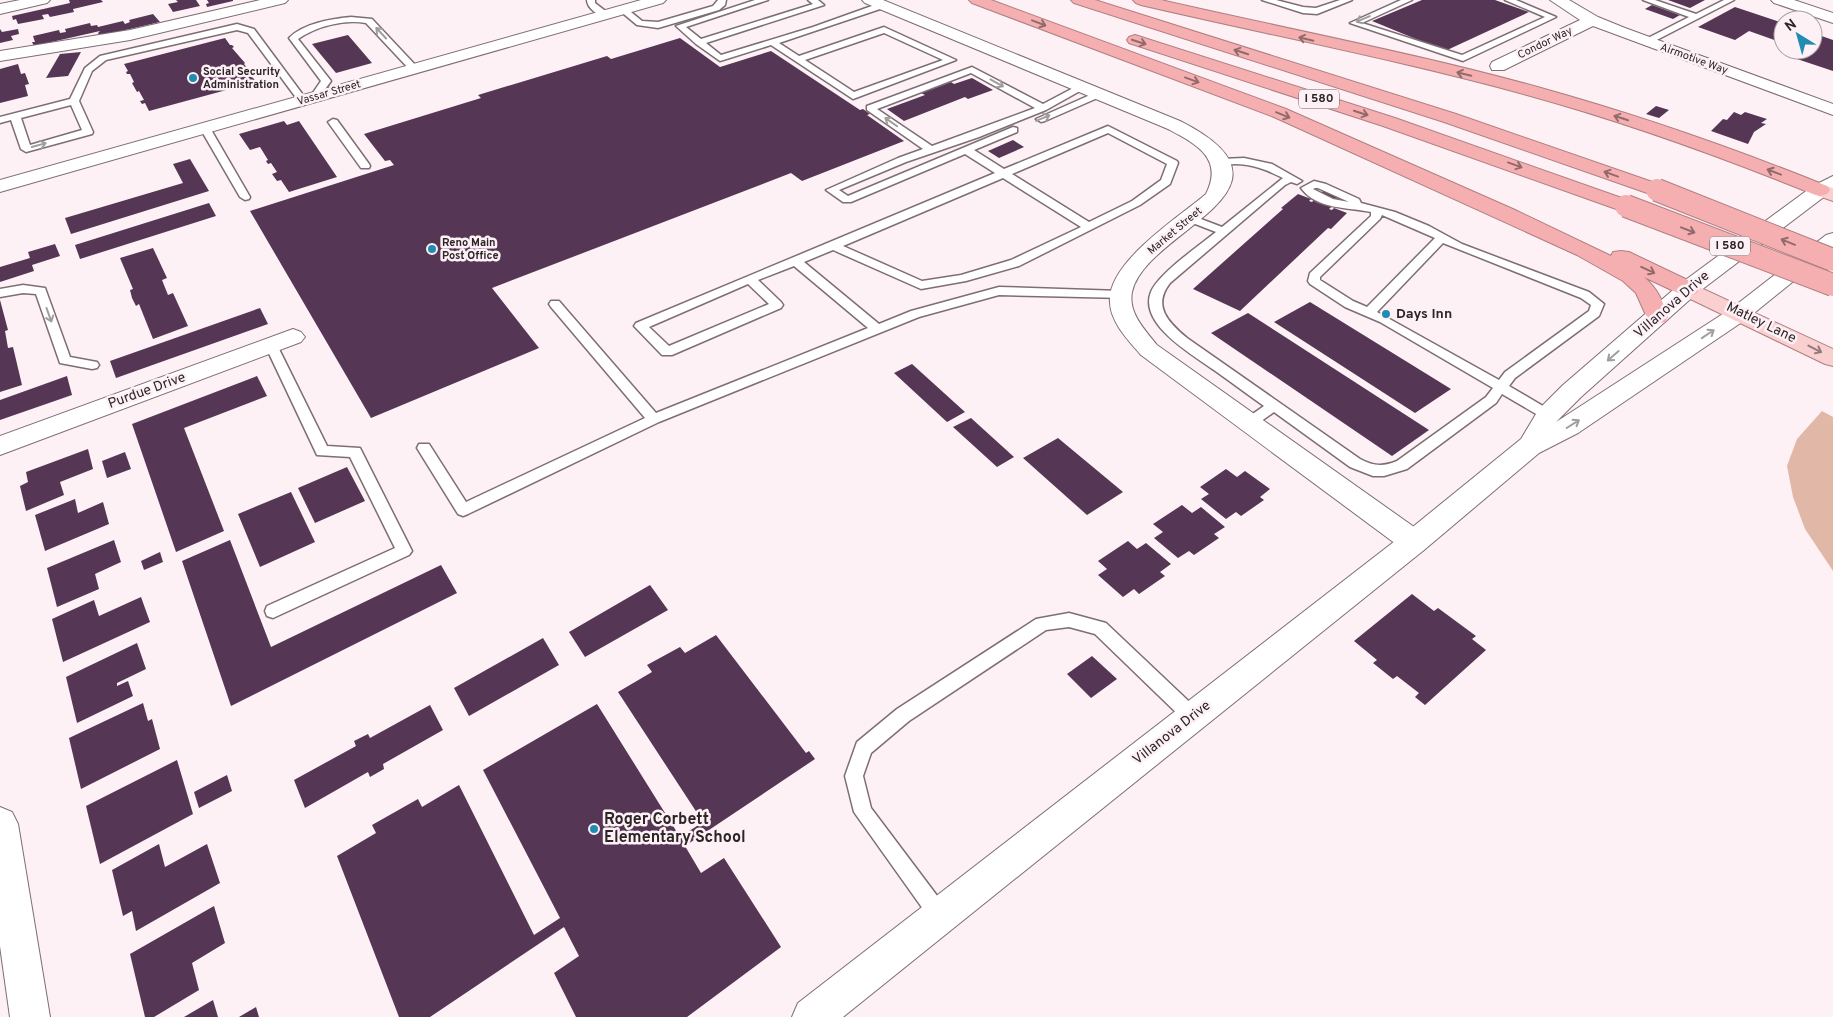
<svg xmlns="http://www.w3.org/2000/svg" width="1833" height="1017" font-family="Overpass,sans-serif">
<rect width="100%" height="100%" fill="#fdf1f6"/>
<path fill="#e1b8a8" d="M1822 411 1833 417V571L1805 529 1793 497 1787 466 1797 439Z"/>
<g fill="#553654">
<path d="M69 0H101L103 2 73 9 74 12 50 17 48 14 42 15 44 19 18 24 16 19 13 20 12 16 70 3Z"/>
<path d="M176 0H196L200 6 173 12 168 4 178 2Z"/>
<path d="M207 0H233V1L207 7 206 4 209 3Z"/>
<path d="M1422 0H1495L1529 12 1445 51 1372 21Z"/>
<path d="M1668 0H1705L1690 8Z"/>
<path d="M1652 5 1680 15 1673 19 1645 9Z"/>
<path d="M1735 7 1783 23V43L1749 31 1735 40 1698 27Z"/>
<path d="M153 14 160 22 100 36 98 33 100 31 34 46 32 42H35L33 36 59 30 60 33 66 32 65 29 90 23 91 26 97 25 98 27 123 21 125 24 130 22 129 20Z"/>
<path d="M0 29 2 32 18 29 19 34 11 36 13 40 0 43Z"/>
<path d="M1813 33 1833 40V71L1794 58 1801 54 1791 50H1813Z"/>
<path d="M348 35 372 63 336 73 312 44Z"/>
<path d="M225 38 230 45H232L234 47 232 48 245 63 244 64 252 74 251 75 256 82 149 111 145 103 142 104 140 101 144 100 139 91 137 92 132 83 134 82 130 74H127L126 72 128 71 124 64Z"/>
<path d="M680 38 720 67 771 51 860 110 863 109 870 114 867 115 904 141 802 181 791 173 492 288 539 348 371 418 250 211 394 165 390 160 385 161 364 134 481 98 478 95 607 56 611 59Z"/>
<path d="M81 52 68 76 46 78 60 54Z"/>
<path d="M18 64 21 74 25 73 29 84 25 85 28 96 0 103V69Z"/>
<path d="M972 78 993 90 968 99 965 97 904 121 887 109 925 95 921 93 951 82 954 84Z"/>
<path d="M1656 106 1669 110 1659 118 1646 114Z"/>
<path d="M1734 112 1741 115 1745 112 1767 119 1761 123 1766 124 1754 132 1748 144 1711 131 1723 119 1727 120Z"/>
<path d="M284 121 287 125 299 121 337 177 289 192 281 180 277 181 272 174 277 172 271 163 268 164 266 161 268 160 260 147 250 150 239 134Z"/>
<path d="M1013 140 1024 147 999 158 988 151Z"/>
<path d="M190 159 209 191 71 234 65 218 183 183 173 164Z"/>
<path d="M1323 191 1341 198 1329 209 1332 210 1334 208 1347 213 1331 229 1328 228 1240 311 1193 289 1283 209 1281 208 1298 194 1311 199 1309 201 1312 202Z"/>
<path d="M209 203 216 216 80 259 75 245Z"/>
<path d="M55 244 60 256 32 265 34 271 0 282V267L30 258 28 252Z"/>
<path d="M153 248 167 278 162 280 168 295 173 293 188 326 153 339 139 304 136 306 132 298 130 290 133 289 120 258Z"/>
<path d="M0 300 8 330 5 331 8 348 13 347 22 385 0 392Z"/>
<path d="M1310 302 1451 389 1415 413 1274 322Z"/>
<path d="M260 308 268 324 116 378 110 361Z"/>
<path d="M1248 313 1429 430 1392 456 1211 333Z"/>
<path d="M912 364 965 412 947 422 894 373Z"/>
<path d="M67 376 72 395 0 420V400Z"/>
<path d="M257 376 267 396 184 428 224 531 176 552 132 424Z"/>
<path d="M971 418 1014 457 997 467 953 427Z"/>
<path d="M1058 438 1123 492 1087 515 1023 458Z"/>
<path d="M88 449 93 469 60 482 64 495 26 511 20 486 28 482 26 472Z"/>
<path d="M125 452 131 469 107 478 102 461Z"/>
<path d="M347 467 365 501 315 523 298 488Z"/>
<path d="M1226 469 1237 477 1245 471 1270 489 1260 497 1264 500 1241 516 1236 512 1226 519 1201 499 1209 494 1200 487Z"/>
<path d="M291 492 315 542 260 567 238 514Z"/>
<path d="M75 499 78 513 103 502 109 524 45 551 35 515Z"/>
<path d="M1182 505 1192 513 1201 507 1225 527 1214 534 1219 538 1194 555 1189 551 1178 558 1154 538 1163 532 1153 524Z"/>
<path d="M114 540 121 562 95 574 99 589 57 607 47 568Z"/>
<path d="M230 540 271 647 441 565 457 593 231 706 182 561Z"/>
<path d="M1128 541 1137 549 1146 543 1171 564 1160 572 1165 576 1139 594 1134 589 1123 597 1098 575 1107 569 1098 561Z"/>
<path d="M160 552 163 562 144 570 141 561Z"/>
<path d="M650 585 668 610 585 657 569 632Z"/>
<path d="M1412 594 1434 611 1438 608 1476 636 1472 639 1486 650 1425 705 1415 697 1419 693 1397 676 1393 679 1373 663 1377 660 1354 641Z"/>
<path d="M141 597 150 622 63 662 52 619 94 600 99 616Z"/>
<path d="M716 635 806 753 809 751 815 759 685 846 701 873 724 858 781 947 687 1017H576L554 973 579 956 564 927 430 1017H399L337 856 376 833 372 825 418 799 422 807 459 785 534 935 560 918 483 770 597 704 680 837 703 822 618 692 652 672 647 665 680 647 685 653Z"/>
<path d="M543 638 559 665 469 716 454 688Z"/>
<path d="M137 643 146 669 117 683V686L128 681 133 696 77 723 66 677Z"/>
<path d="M1092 656 1117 679 1091 698 1067 674Z"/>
<path d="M143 703 148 721 152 719 160 749 81 789 69 738Z"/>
<path d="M430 705 443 730 383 764 384 769 370 777 368 772 305 808 294 780 356 746 354 741 368 734 370 738Z"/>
<path d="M177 760 193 814 100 864 86 806Z"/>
<path d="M227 775 232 791 199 808 194 792Z"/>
<path d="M159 844 165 867 207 844 220 883 136 931 132 911 123 916 112 870Z"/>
<path d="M214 906 225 943 192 963 199 990 154 1017H145L130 954Z"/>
<path d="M213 1000 218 1017H184Z"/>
<path d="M256 1007 259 1017H239Z"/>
</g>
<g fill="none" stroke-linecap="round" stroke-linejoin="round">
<g stroke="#7e6e74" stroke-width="3">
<g id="lane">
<path d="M587 0H595V3L608 13V17C600 18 587 8 587 0Z"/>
<path d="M718 0H726L725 5 719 10 658 28 637 25 619 10 626 8 642 21 658 22 713 6Z"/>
<path d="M755 0H768L686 27 701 39 813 4 808 0H818L824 5 706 43 721 55 813 27 883 2 887 5 886 7 779 43 799 56 884 27 956 60 853 99 771 45 720 61 696 44 676 26ZM884 33 943 60 854 92 805 60Z"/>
<path d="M1262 0H1276L1303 7 1316 8 1340 0H1352L1317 14 1303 13Z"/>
<path d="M1401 0H1412L1362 23 1462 55 1545 17 1505 0H1516L1556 17 1463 61 1350 23Z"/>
<path d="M1643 0H1655L1696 14 1724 0H1734L1647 45 1644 44V40L1689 17Z"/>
<path d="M351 17 372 19 419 69 417 71H411L366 23C344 19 317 26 298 39L331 81 318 99H312L310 97 321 81 289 38C304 23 331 19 351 17Z"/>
<path d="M237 24 254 29 306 99V103H300L248 33 237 30 106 60 92 71 79 101 93 132 92 134 26 152 21 149 11 120 0 123V117L70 99 85 68 100 56ZM71 105 82 130 30 145 21 118Z"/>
<path d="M972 67 1043 104 1079 85H1085L1087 87 1046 110 979 137 906 162 839 190 848 196 1013 127 1017 128V132L974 150 1004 169 1108 126 1177 161 1178 163 1170 184 1140 205 1019 266 966 281 921 289 833 250 804 262 879 324 911 311 999 287 1121 291 1125 292 1127 295 1125 298 999 295 919 317 659 422 468 514 463 516 458 514 417 448 419 444H429L466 502 645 418 551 307 549 304 551 301H559L656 413 868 328 794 266 758 280 781 302 783 305 781 308 672 355H662L634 326 636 323 995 173 965 154 851 202H843L826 190 898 158 923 149 867 110V106ZM971 73 1035 108 932 146 877 109ZM1108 133 1167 164 1161 180 1132 201 1089 222 1012 174ZM1003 178 1081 227 1011 260 961 275 922 281 843 246ZM748 284 769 304 669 346 649 327Z"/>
<path d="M1099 91 1104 94 1102 96 1045 121 1041 122 1036 119Z"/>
<path d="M333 119 337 120 369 164 370 166 369 168H361L328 122Z"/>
<path d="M205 125 210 128 250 197 249 199 245 200 240 197 200 128Z"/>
<path d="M1244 158 1272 164 1302 181 1297 184 1291 182 1285 185 1170 283C1152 306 1168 322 1187 338L1360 459C1373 466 1383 467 1397 461L1486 397 1493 388 1380 322 1345 307 1310 284 1308 281 1310 273 1371 216V212C1348 207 1317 210 1301 188L1314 181 1326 184 1359 199 1361 203 1395 212 1429 226 1462 244 1589 292 1604 304 1599 316 1515 378 1509 386 1553 412 1555 415 1553 418H1543L1502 394 1496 403 1407 469 1384 476H1373L1350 467 1274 412 1254 426H1244L1242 423 1244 420 1264 406C1247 394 1231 382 1214 370 1193 355 1138 324 1151 292 1158 274 1200 245 1216 232L1185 220 1183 218 1185 216H1193L1222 227 1283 178C1267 170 1253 164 1235 164 1228 164 1221 167 1216 162L1221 159ZM1315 188H1318L1349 202 1333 199 1313 189ZM1382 215 1435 238 1367 307 1353 301 1320 280V277L1380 219ZM1443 243 1581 298 1591 305 1589 311 1505 372 1499 380 1377 312Z"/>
<path d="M23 285 45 288 70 357 97 362 99 365 97 368 92 369 60 363 36 294 23 293 0 297V289Z"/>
<path d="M271 341 277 345 327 446 360 448 412 551 409 555 273 618 267 616 265 611 267 606 395 548 350 457 317 455 265 345Z"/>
<path d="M1069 613 1106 623 1199 711 1202 717 1199 723 1193 725 1187 723 1095 634 1069 627 1046 630 909 721 871 753 863 776 871 808 947 909 950 916 947 923 940 926 933 923 854 812 845 776 857 742 897 709 1036 619Z"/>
</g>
</g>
<g stroke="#7e6e74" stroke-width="2">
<g id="street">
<path d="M20 0H50L47 3 0 14V4Z"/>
<path d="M260 0H288L285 3 130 40 0 61V51L130 30Z"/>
<path d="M862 0H883L1180 121C1317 190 1145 230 1132 292 1128 313 1145 330 1157 345L1424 534 1428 542 1424 550 1414 553 1404 550 1141 355C1129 341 1111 323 1110 303 1106 263 1178 218 1206 194 1224 158 1196 144 1168 129L865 3Z"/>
<path d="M1550 0H1569L1598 17 1625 28 1833 104V115L1593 26 1504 70H1492L1490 66 1492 62 1580 20Z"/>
<path d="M293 329 301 332 305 337 301 342 0 455V436Z"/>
</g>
</g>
<g stroke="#7e6e74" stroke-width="2">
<g id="secondary">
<path d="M641 0H666L663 3 0 192V180Z"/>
<path d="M1771 0H1794L1833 13V23L1774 3Z"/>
<path d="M1833 176V190L1696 294 1581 397 1556 422 1732 308 1826 235 1833 233V249L1748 318 1578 433 1539 453 1424 550 843 1017H792L798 1003 1404 534 1521 439 1539 409 1563 385 1680 284 1813 186Z"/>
<path d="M0 807 12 812 18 824 50 1017H10L0 946Z"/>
</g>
</g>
<g stroke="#af7f81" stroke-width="2">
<g id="primary">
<path d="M1820 184 1833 188V201L1813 194 1810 190 1813 186Z"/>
<path d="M1688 282 1833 349V366L1825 364 1680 294 1677 289 1680 284Z"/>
</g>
</g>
<g stroke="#af7f81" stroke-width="2">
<g id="highway">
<path d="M969 0H991L1286 109 1515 210 1611 256 1613 252 1621 251 1629 252 1696 284 1699 289 1696 294 1688 296 1680 294 1644 277C1657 288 1663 301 1668 317L1665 322 1657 324 1649 322 1636 293 1623 281 1577 255 1274 117 972 3Z"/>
<path d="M1071 0H1095L1456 114 1664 186 1667 190 1664 194 1657 196 1650 194 1444 122 1074 3Z"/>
<path d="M1133 0H1161C1287 29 1415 53 1541 88 1638 115 1733 148 1827 186L1830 190 1827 194 1820 196 1813 194C1719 156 1625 122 1527 95 1400 60 1270 35 1141 5L1136 3Z"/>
<path d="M1135 35 1395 118 1633 202 1636 206 1633 210 1626 212 1619 210 1383 126 1129 43 1127 40 1129 37Z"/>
</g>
</g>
<use href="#lane" fill="#fff" fill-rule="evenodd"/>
<use href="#street" fill="#fff" fill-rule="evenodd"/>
<use href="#secondary" fill="#fff" fill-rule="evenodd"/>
<use href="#primary" fill="#facfd0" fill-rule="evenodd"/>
<use href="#highway" fill="#f6afb1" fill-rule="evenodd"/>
<g stroke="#af7f81" stroke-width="24" stroke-linecap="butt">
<g id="highway-bridge">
<path d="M1657 190 1833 260"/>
<path d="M1626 206 1833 285"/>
</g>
</g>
<use href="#highway-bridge" stroke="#f6afb1" stroke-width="22"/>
</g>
<defs><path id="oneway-shaft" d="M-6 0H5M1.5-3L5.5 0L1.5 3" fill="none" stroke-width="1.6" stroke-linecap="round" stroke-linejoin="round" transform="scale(1.25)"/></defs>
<g stroke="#a09d9e">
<use href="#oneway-shaft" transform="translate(1363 19) rotate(157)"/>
<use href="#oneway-shaft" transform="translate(381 33) rotate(-133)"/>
<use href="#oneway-shaft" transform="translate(997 83) rotate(29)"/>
<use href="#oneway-shaft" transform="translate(1043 118) rotate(-23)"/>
<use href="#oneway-shaft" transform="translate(891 122) rotate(-145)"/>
<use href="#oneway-shaft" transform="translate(39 145) rotate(-15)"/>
<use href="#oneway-shaft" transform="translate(49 315) rotate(70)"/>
<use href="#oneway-shaft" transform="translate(1708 334) rotate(-34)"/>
<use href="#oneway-shaft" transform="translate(1613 356) rotate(139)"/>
<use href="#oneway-shaft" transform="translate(1573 424) rotate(-32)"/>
</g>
<g stroke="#916a6c">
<use href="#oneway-shaft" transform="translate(1039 23) rotate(21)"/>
<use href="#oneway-shaft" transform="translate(1306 39) rotate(-167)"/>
<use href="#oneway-shaft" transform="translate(1139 42) rotate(18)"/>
<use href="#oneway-shaft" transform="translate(1241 52) rotate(-162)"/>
<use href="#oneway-shaft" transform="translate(1464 74) rotate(-167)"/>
<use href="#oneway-shaft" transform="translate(1192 80) rotate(20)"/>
<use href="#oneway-shaft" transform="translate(1361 113) rotate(18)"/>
<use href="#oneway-shaft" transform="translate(1283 115) rotate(22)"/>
<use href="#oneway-shaft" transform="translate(1621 118) rotate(-162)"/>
<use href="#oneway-shaft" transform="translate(1515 165) rotate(20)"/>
<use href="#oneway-shaft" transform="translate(1774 172) rotate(-159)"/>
<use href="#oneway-shaft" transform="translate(1611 174) rotate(-160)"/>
<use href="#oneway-shaft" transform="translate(1688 230) rotate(21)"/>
<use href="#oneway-shaft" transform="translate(1788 242) rotate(-158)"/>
<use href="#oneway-shaft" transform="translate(1648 270) rotate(25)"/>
</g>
<use stroke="#937a7c" href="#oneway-shaft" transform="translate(1815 349) rotate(27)"/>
<g fill="#208cb2" stroke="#fdf1f6" stroke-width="2">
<circle cx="193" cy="78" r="5"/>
<circle cx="432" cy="249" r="5"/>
<circle cx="1386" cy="314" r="5"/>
<circle cx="594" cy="829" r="5"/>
</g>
<g text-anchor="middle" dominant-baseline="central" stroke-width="5" stroke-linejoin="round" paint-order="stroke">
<g font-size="11" fill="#2c2528" stroke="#fdf1f6">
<text transform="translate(1545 43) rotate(-26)">Condor Way</text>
<text transform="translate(1694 59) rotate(20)">Airmotive Way</text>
<text transform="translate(329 93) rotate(-16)">Vassar Street</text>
<text transform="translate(1175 231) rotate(-40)">Market Street</text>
</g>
<g font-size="11" font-weight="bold" fill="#2c2528" stroke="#fdf1f6" text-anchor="start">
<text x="203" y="72">Social Security<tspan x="203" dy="13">Administration</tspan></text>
<text x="442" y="243">Reno Main<tspan x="442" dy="13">Post Office</tspan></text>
</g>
<g fill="#fdf1f6" stroke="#6b6266" stroke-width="1">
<rect x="1299" y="89.5" width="40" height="19" rx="4"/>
<rect x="1710" y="236.5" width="40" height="19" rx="4"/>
</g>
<g font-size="12" font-weight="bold" fill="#2c2528">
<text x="1319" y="99">I 580</text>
<text x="1730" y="246">I 580</text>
</g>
<g font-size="14" fill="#2c2528" stroke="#fdf1f6">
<text transform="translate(1672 305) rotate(-41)">Villanova Drive</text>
<text transform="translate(1761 323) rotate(26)">Matley Lane</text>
<text transform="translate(147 391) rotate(-20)">Purdue Drive</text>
<text transform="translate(1172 733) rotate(-38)">Villanova Drive</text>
</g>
<g font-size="14" font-weight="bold" fill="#2c2528" stroke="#fdf1f6" text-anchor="start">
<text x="1396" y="314">Days Inn</text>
</g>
<g font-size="16" font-weight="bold" fill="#2c2528" stroke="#fdf1f6" text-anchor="start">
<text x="604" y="820">Roger Corbett<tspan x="604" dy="18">Elementary School</tspan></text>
</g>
</g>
<g transform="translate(1798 35) rotate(323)"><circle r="24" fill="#fdf1f6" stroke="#a99fa4"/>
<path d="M0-4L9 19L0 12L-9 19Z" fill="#208cb2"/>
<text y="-8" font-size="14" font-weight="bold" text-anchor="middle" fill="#2c2528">N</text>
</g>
</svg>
